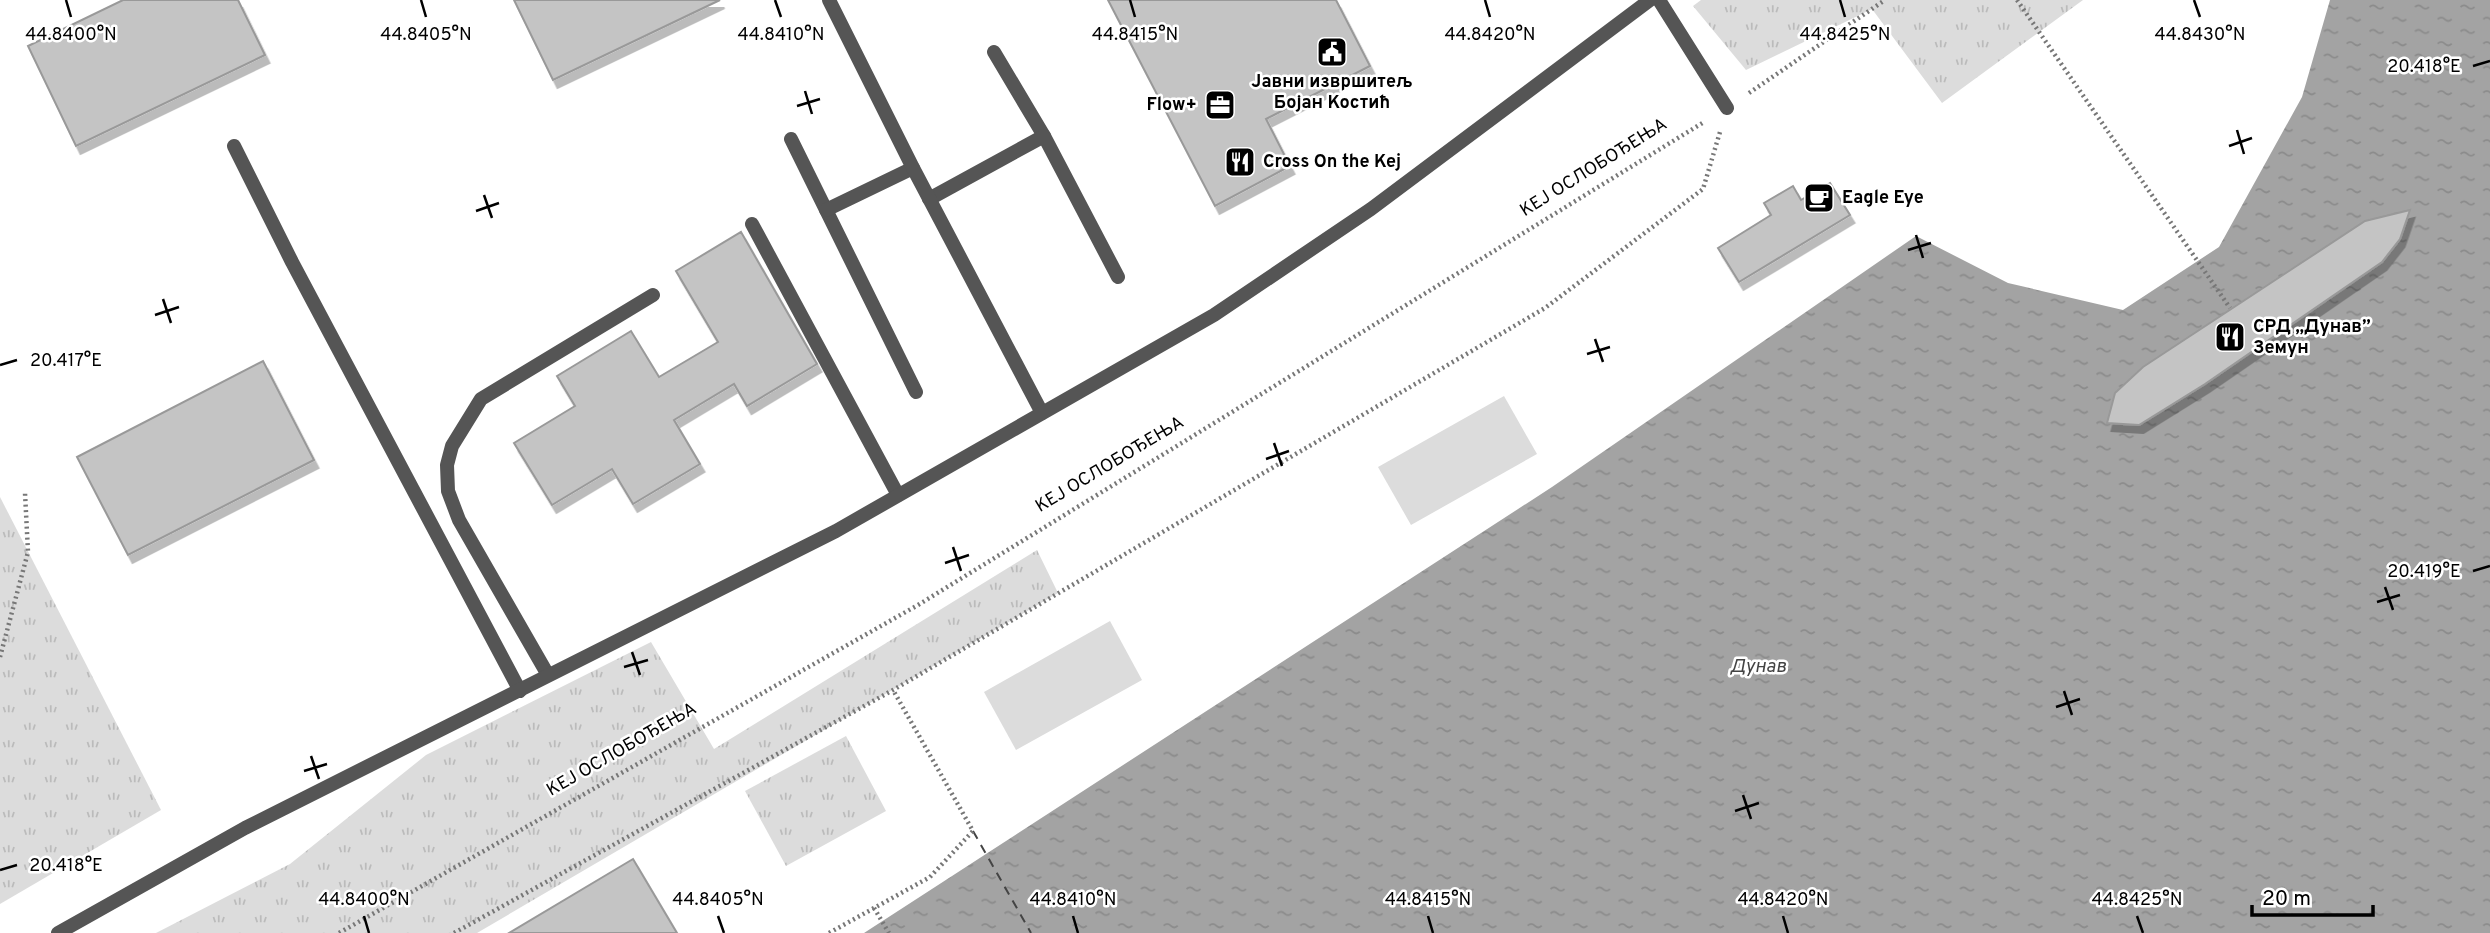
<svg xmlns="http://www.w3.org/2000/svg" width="2490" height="933" font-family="Overpass,sans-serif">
<defs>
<pattern id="grass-tufts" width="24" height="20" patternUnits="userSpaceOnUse" patternTransform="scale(1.75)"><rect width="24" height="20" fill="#dcdcdc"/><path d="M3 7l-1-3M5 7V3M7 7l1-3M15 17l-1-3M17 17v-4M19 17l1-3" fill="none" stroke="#bbb"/></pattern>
<pattern id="water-ripples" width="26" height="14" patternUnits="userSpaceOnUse" patternTransform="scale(1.75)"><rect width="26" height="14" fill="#a3a3a3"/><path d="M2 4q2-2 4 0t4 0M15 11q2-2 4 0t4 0" fill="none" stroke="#8b8b8b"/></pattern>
<filter id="shadow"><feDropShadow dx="4.5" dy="8" stdDeviation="0" flood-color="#0004"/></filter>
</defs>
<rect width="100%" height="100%" fill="#fff"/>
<g fill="url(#grass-tufts)">
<path d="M1701 0H2083L1942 103 1872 9 1746 70 1693 6Z"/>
<path d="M0 497 161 810 0 904Z"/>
<path d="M1037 550 1058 593 477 933H156L290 864 426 755 651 642 714 749Z"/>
<path d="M846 736 886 811 786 866 745 791Z"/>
</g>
<g fill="#dcdcdc">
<path d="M1504 396 1537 454 1411 525 1378 467Z"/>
<path d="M1110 621 1142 680 1016 750 984 692Z"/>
</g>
<path fill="url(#water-ripples)" d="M2330 0H2490V933H864L1552 487 1916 236 2008 283 2123 310 2219 247 2302 97Z"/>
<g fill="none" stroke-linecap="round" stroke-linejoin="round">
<path stroke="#444" stroke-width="2" stroke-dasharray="9 7" stroke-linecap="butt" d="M973 831 1031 933"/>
</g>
<g fill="#c4c4c4" stroke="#999" stroke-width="2" filter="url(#shadow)">
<path d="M123 0H238L265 55 76 146 28 46Z"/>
<path d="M514 0H720L553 80Z"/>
<path d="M1108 0H1336L1370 66 1266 119 1290 166 1215 206Z"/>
<path d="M1830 183 1850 215 1739 282 1718 248 1771 215 1764 203 1793 186 1801 200Z"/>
<path d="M2410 210 2400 239 2382 262 2205 384 2139 425 2107 423 2115 393 2143 367 2365 221Z"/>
<path d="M741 232 817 364 747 406 734 384 674 420 700 464 633 504 612 469 552 505 514 443 575 406 557 376 631 331 659 377 718 342 676 271Z"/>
<path d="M263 361 314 460 128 555 77 457Z"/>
<path d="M633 859 677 933H509Z"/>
</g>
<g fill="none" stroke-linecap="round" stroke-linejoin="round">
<g stroke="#777" stroke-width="4.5" stroke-dasharray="2 3.5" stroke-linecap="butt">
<path d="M2017 0 2230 308"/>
<path d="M1749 93 1885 0"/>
<path d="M0 657 28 552 25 493"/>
<path d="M874 908 889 933"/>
<path d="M339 933 918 605 1704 122"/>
<path d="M454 933 893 690 1545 308 1703 189 1720 132"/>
<path d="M829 933 930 877 973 831 893 690"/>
</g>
<g stroke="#555" stroke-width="14">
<path d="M1659 0 1727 108"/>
<path d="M994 52 1044 136"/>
<path d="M791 139 916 392"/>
<path d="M234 146 292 262 520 691"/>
<path d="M929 199 1044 136 1118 277"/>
<path d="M826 210 913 168"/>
<path d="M752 224 898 495"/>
<path d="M548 675 459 520 448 491 447 465 452 446 481 399 653 295"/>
</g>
<g stroke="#555" stroke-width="14">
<path d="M829 0 913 168 1042 413"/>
<path d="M58 933 245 828 836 531 1214 315 1371 209 1650 0"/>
</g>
</g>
<path fill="none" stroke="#000" stroke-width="2.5" d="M66 0 71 17M421 0 426 17M775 0 781 17M1130 0 1135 17M1485 0 1490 17M1840 0 1845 17M2194 0 2200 17M2473 66 2490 61M805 91 812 114M797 106 820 99M2237 130 2244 154M2229 146 2252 138M484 195 492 218M476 211 499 203M1916 235 1923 258M1908 250 1931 243M163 299 171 323M155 315 179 307M1595 339 1603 362M1587 354 1610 347M0 365 17 360M1274 443 1282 466M1266 459 1289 451M953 547 961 571M945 563 969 555M2473 571 2490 566M2385 587 2393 610M2377 602 2400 595M632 652 640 675M624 667 648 660M2064 691 2072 715M2056 707 2080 699M311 756 319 779M304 771 327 764M1743 795 1751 819M1735 811 1759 803M0 870 17 865M364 916 369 933M718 916 724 933M1073 916 1078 933M1428 916 1433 933M1783 916 1788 933M2137 916 2143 933"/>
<defs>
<g id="civic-square" transform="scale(1.575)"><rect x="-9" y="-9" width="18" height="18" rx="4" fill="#000" stroke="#fff"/><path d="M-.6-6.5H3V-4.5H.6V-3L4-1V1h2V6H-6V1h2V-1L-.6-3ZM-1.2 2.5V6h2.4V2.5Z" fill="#fff"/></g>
<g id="office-square" transform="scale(1.575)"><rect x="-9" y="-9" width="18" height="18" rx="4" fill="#000" stroke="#fff"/><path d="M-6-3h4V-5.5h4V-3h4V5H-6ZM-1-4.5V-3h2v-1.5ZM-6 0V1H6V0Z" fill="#fff"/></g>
<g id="restaurant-square" transform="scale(1.575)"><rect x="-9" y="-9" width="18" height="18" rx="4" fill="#000" stroke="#fff"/><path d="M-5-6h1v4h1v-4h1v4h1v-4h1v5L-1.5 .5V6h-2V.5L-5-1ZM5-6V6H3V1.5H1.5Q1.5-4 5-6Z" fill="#fff"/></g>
<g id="cafe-square" transform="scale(1.575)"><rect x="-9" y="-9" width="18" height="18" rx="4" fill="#000" stroke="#fff"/><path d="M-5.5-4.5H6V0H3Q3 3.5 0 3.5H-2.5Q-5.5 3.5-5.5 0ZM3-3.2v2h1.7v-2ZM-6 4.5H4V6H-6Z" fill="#fff"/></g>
</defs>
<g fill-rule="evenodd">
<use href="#civic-square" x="1332" y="52"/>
<use href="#office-square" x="1220" y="105"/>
<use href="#restaurant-square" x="1240" y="162"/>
<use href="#cafe-square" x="1819" y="198"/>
<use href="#restaurant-square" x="2230" y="337"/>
</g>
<g text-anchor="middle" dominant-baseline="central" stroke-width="5" stroke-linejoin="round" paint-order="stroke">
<g font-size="18" font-weight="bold" fill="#000" stroke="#fff" text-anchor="start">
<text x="1332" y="82" text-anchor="middle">Јавни извршитељ<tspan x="1332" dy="21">Бојан Костић</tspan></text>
<text x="1197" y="105" text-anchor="end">Flow+</text>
<text x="1263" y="162">Cross On the Kej</text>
<text x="1842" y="198">Eagle Eye</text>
<text x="2253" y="327">СРД „Дунав”<tspan x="2253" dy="21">Земун</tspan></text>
</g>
<g font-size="18" fill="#000" stroke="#fff">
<text transform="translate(1594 168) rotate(-32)">КЕЈ ОСЛОБОЂЕЊА</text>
<text transform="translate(1110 465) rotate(-31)">КЕЈ ОСЛОБОЂЕЊА</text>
<text transform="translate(622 750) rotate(-30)">КЕЈ ОСЛОБОЂЕЊА</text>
</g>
<g font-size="19" font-style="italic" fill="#444" stroke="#fff">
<text x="1758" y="667">Дунав</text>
</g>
</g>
<g font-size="18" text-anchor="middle" fill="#000" stroke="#fff" stroke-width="5" stroke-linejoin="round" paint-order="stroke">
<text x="71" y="40">44.8400°N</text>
<text x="426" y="40">44.8405°N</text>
<text x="781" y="40">44.8410°N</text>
<text x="1135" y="40">44.8415°N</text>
<text x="1490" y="40">44.8420°N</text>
<text x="1845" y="40">44.8425°N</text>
<text x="2200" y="40">44.8430°N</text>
<text x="2424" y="72">20.418°E</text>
<text x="66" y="366">20.417°E</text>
<text x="2424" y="577">20.419°E</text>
<text x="66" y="871">20.418°E</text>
<text x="364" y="905">44.8400°N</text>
<text x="718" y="905">44.8405°N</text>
<text x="1073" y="905">44.8410°N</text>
<text x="1428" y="905">44.8415°N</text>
<text x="1783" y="905">44.8420°N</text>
<text x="2137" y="905">44.8425°N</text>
</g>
<path d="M2252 905v10h121v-10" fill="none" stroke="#000000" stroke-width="3.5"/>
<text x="2262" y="905" font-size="21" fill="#000000" stroke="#ffffff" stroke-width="5" paint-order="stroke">20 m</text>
</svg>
